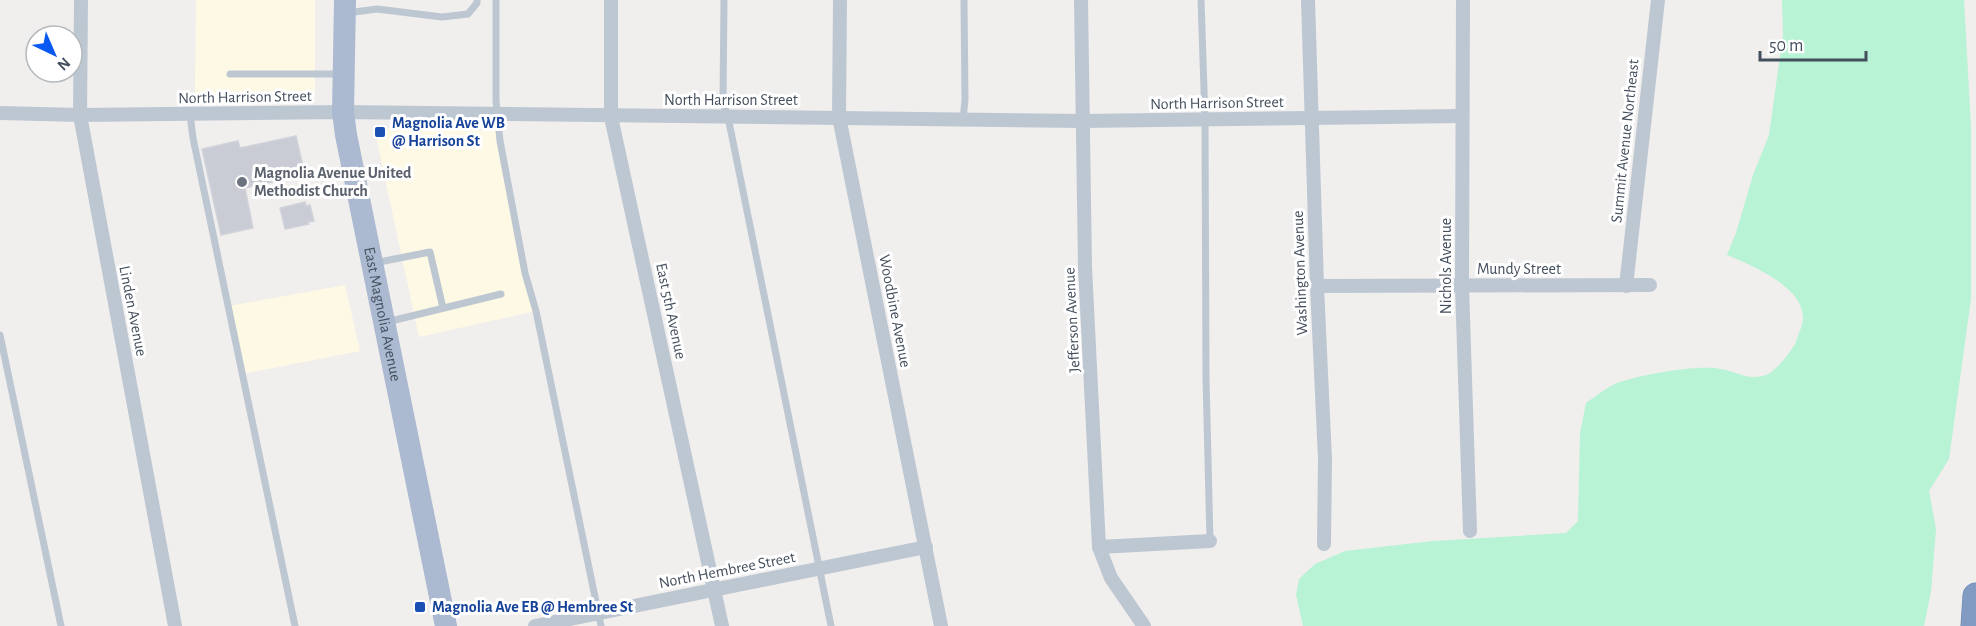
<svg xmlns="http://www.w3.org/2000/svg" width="1976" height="626" font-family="'Alegreya Sans',sans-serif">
<rect width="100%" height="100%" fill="#f1eeee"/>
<g fill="#fef9e5">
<path d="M196 0H315V98L195 97Z"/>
<path d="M383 128 499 131 536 311 419 337 376 136 378 131Z"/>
<path d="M345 285 360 351 242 374 229 306Z"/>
</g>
<path fill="#b7f3d4" d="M1782 0H1964L1971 127V299L1949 459 1929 491 1936 529 1931 592 1924 626H1303L1296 595 1299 579 1315 564 1345 551 1433 541 1566 533 1578 521 1580 433 1586 403C1596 396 1606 388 1617 383 1639 375 1699 364 1721 369 1739 372 1746 381 1766 375 1775 372 1792 351 1796 342 1798 335 1802 327 1803 320 1805 287 1751 265 1727 255L1736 233 1753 175 1769 135 1783 34Z"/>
<g fill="#c9ccd4" stroke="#d1d3da" stroke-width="1.5">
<path d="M296 136 305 175 245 188 253 228 221 235 202 149 238 141 240 148Z"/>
<path d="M305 202 306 206 310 205 314 221 308 222 309 224 285 229 280 208Z"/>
</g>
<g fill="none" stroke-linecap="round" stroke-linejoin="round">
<g stroke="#6c85ae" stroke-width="27">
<path id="highway" d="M1974 626 1976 596"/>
</g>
<g stroke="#bdc7d2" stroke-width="7">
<path d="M496 0V101L500 141 525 273 536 311 601 626"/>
<path d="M724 0 723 102 728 117 831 626"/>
<path d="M1201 0 1205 119 1206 378 1210 541"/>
<path d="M347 13 377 9 442 17 468 14 477 3V0"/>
<path d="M230 74H341"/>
<path d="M190 114 193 138 295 626"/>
<path d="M963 119 965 100 964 0"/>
<path d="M374 263 430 252 443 308"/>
<path d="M387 322 501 294"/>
<path d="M0 335 61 626"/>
</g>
<g stroke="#bdc7d2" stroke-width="14">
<path d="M81 0 80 115 175 626"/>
<path d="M611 0V117L722 626"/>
<path d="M840 0 839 117 941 626"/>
<path d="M1081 0 1085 267 1099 547 1111 578 1144 626"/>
<path d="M1308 0 1317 286 1325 459 1324 544"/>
<path d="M1463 0 1462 286 1470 531"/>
<path d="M0 113 80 115 343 112 1083 121 1462 116"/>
<path d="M1317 286 1650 285"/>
<path d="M1626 286 1658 0"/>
<path d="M1099 547 1210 541"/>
<path d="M535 626 926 547"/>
</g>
<path stroke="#abbad0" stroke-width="22" id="s1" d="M345 0 343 112 346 135 446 626"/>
<use href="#highway" stroke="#819bc2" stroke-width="26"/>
</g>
<g fill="#1a4fb4" stroke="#fff" stroke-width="2">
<rect x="374" y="126" width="12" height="12" rx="3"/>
<rect x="414" y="601" width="12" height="12" rx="3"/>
</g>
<circle fill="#6b7280" stroke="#fff" stroke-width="2" cx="242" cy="182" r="6"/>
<g text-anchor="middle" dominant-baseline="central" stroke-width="6" stroke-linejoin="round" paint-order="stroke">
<g font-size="16" fill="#444f5d" stroke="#fff">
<text transform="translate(245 97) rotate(-1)">North Harrison Street</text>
<text x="731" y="100">North Harrison Street</text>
<text transform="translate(1217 103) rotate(-1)">North Harrison Street</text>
<text transform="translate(1625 141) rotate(-84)">Summit Avenue Northeast</text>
<text transform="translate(1446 266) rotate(-90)">Nichols Avenue</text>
<text x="1519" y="269">Mundy Street</text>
<text transform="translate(1300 273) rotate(-92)">Washington Avenue</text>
<text transform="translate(133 311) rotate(79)">Linden Avenue</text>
<text transform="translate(671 311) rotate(78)">East 5th Avenue</text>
<text transform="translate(895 311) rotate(79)">Woodbine Avenue</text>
<text stroke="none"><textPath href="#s1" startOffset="318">East Magnolia Avenue</textPath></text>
<text transform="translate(1072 320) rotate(-93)">Jefferson Avenue</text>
<text transform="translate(727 570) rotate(-11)">North Hembree Street</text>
</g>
<g font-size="16" font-weight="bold" fill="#164399" stroke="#fff" text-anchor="start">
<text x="392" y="123">Magnolia Ave WB<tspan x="392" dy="18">@ Harrison St</tspan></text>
<text x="432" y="607">Magnolia Ave EB @ Hembree St</text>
</g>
<g font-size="16" font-weight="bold" fill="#5b616d" stroke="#fff" text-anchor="start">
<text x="254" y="173">Magnolia Avenue United<tspan x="254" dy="18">Methodist Church</tspan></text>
</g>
</g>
<g transform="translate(54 54) rotate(136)"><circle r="28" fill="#ffffff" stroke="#b4b9be" stroke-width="1.5"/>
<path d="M0-4.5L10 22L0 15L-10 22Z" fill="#0759f1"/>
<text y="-9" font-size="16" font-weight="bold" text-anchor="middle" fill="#444f5d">N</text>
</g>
<path d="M1760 51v9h106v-9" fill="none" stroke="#444f5d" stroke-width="3"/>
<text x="1769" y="51" font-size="18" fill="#444f5d" stroke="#ffffff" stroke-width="4.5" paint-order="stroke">50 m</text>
</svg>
